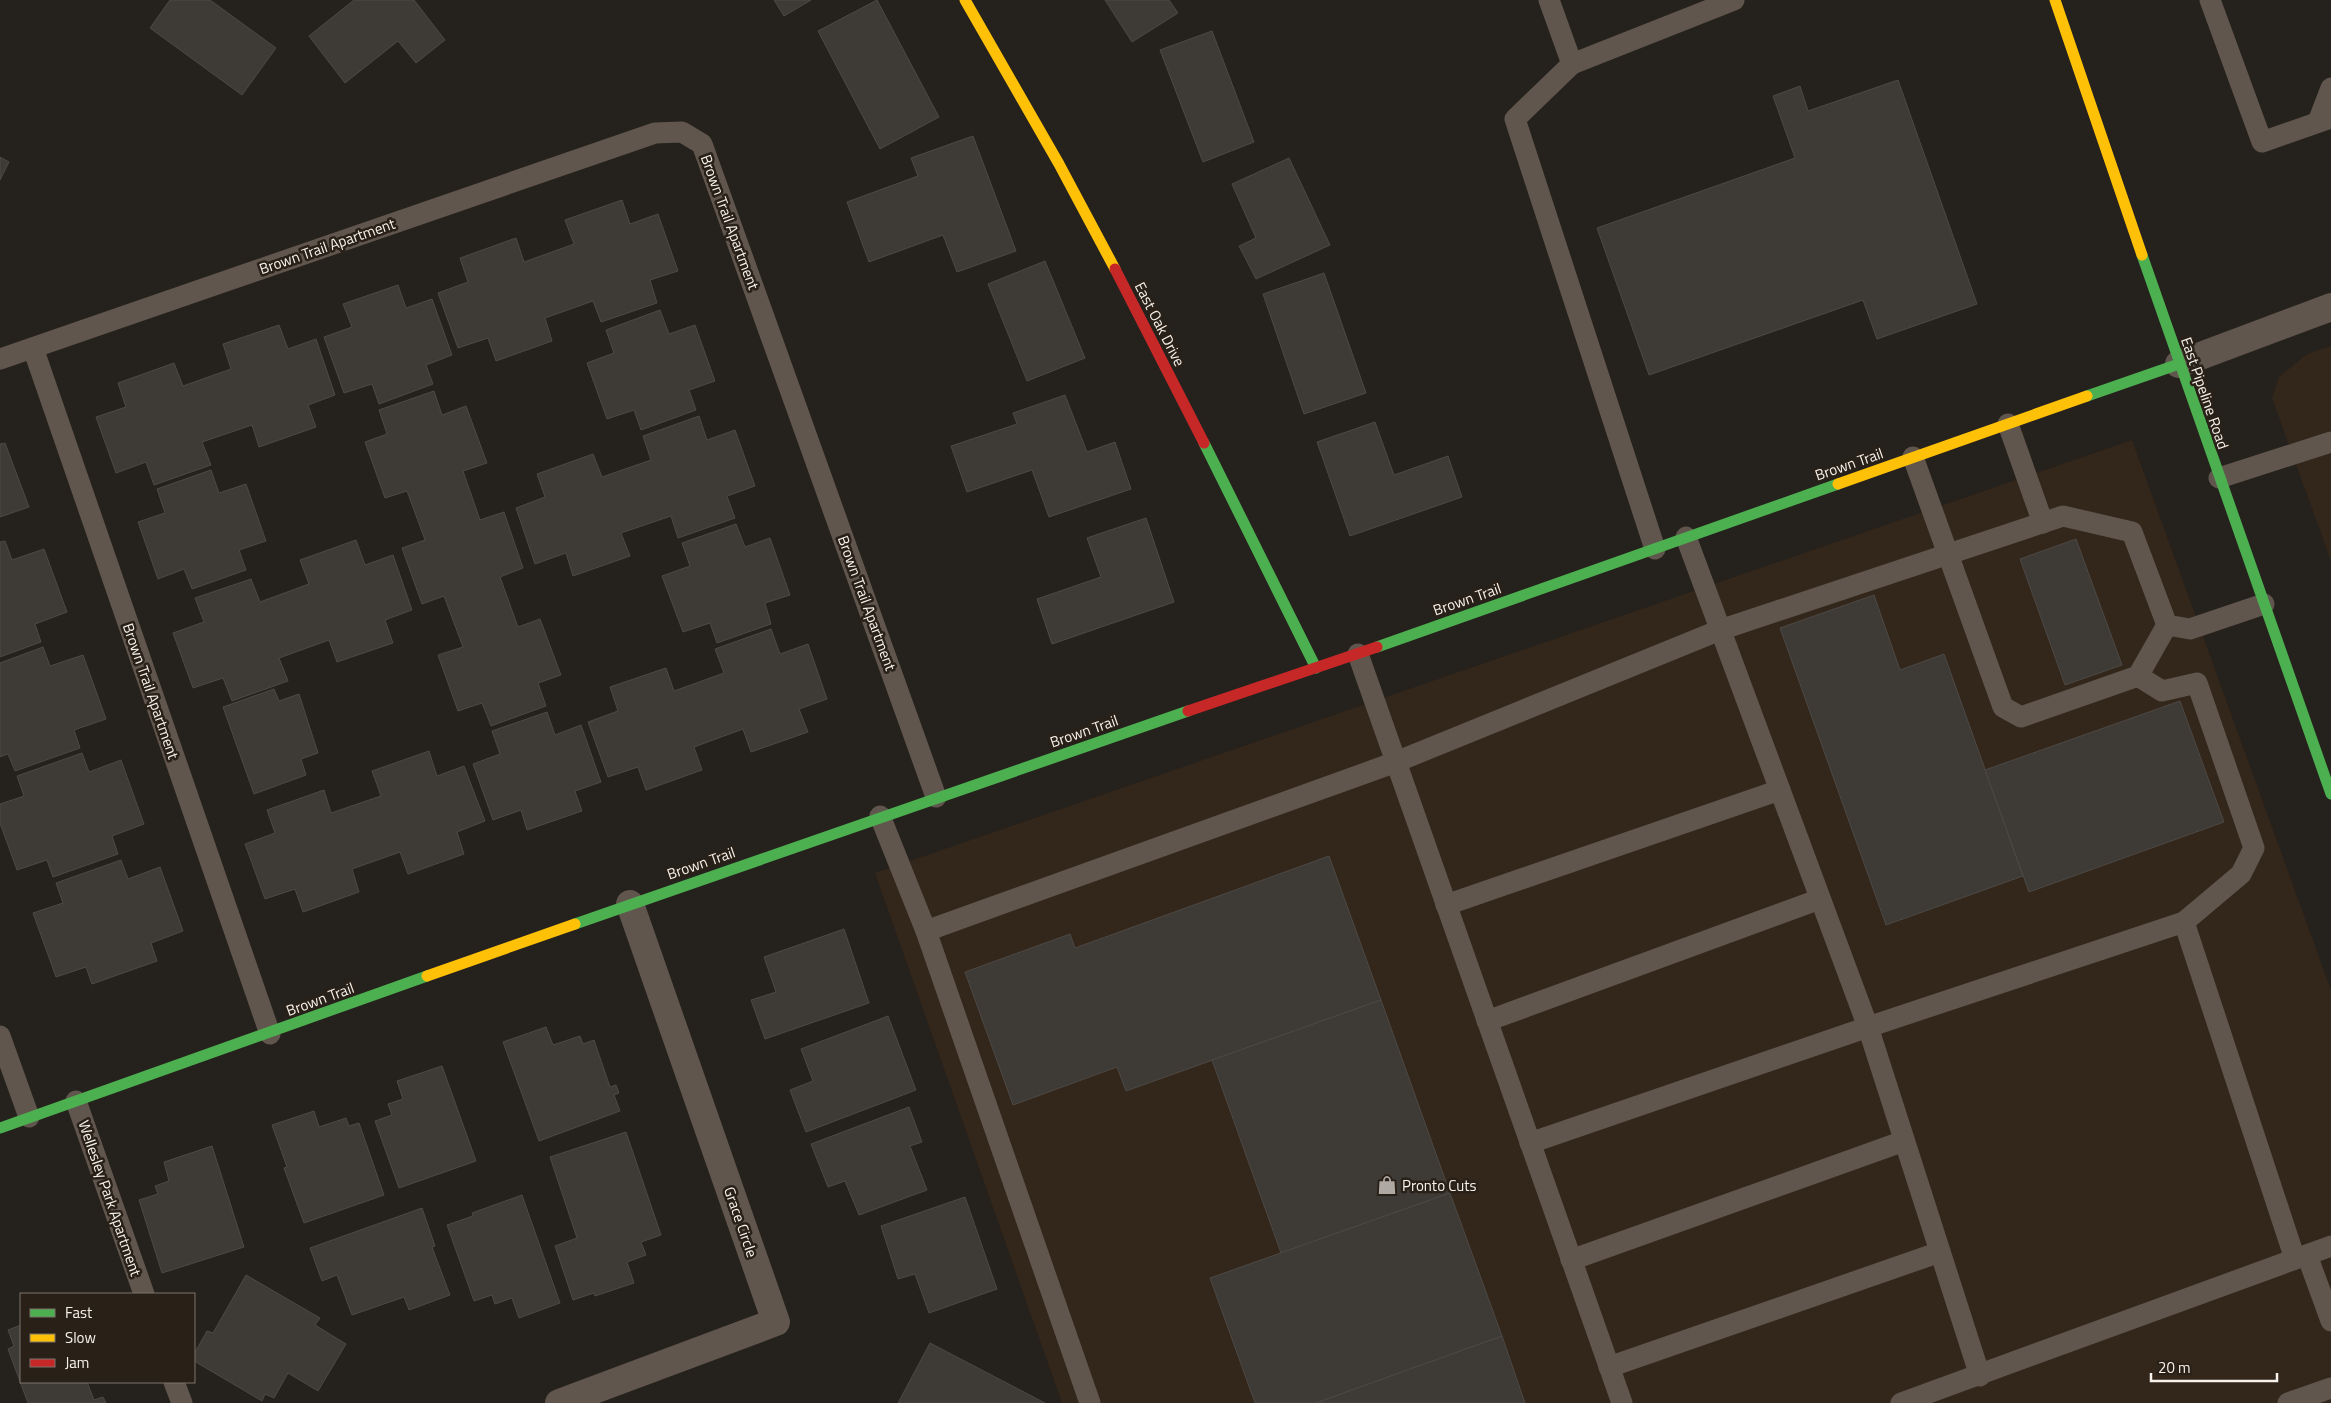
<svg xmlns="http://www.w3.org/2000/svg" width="2331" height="1403" font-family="'Titillium Web',sans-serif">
<rect width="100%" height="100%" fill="#25211c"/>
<g fill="#33261a">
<path d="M2331 346V561L2272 398 2279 377 2307 354Z"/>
<path d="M2132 440 2331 990V1403H1062L875 873Z"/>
</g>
<g fill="#3e3a36" stroke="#4d4945">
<path d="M170 0H210L276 48 242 95 150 28Z"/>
<path d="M354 0H414L445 40 416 63 398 41 345 83 309 36Z"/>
<path d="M774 0H811L784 16Z"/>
<path d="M877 0 939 117 880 149 818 31Z"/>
<path d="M1105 0H1169L1178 13 1132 42Z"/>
<path d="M1212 31 1254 142 1203 162 1160 50Z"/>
<path d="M1898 80 1977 304 1877 339 1863 300 1649 375 1597 228 1795 158 1773 96 1800 86 1808 111Z"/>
<path d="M973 136 1016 251 957 272 943 235 869 262 847 202 918 176 911 158Z"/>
<path d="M0 157 9 162 0 180Z"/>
<path d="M1289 158 1330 245 1256 279 1239 246 1256 238 1232 184Z"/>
<path d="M622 200 630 224 658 214 678 271 650 280 657 303 601 322 593 301 545 318 552 341 496 361 488 338 458 348 438 293 468 282 460 258 516 238 524 262 574 244 565 220Z"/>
<path d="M1045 261 1085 358 1027 381 988 284Z"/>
<path d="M1324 273 1366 393 1304 414 1263 294Z"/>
<path d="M398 285 406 308 432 299 452 355 426 365 433 384 379 404 372 384 344 393 324 337 352 327 343 304Z"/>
<path d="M660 310 669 334 695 325 715 381 689 390 696 410 641 430 634 410 607 419 587 363 614 353 606 330Z"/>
<path d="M279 325 288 349 316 339 335 395 308 405 316 427 259 447 252 425 202 442 211 465 154 485 146 462 116 473 96 417 126 407 118 383 174 363 183 386 231 369 223 344Z"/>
<path d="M434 391 442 415 466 406 487 463 463 471 480 520 504 512 523 568 500 577 518 627 540 619 561 675 538 683 546 706 491 726 482 703 458 711 438 655 463 647 444 596 422 604 402 548 425 540 407 491 385 498 365 442 387 434 379 410Z"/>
<path d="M1065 395 1087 452 1115 442 1131 489 1049 517 1032 470 967 492 951 446 1017 424 1013 413Z"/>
<path d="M699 416 707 440 735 430 755 486 727 496 735 518 678 538 671 516 621 533 630 556 573 576 566 553 535 564 516 508 545 497 537 474 593 454 602 477 651 460 643 436Z"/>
<path d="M1375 422 1394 475 1448 456 1462 497 1350 536 1317 442Z"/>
<path d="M5 443 29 507 0 517V444Z"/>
<path d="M211 470 219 493 246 484 266 541 239 550 246 570 192 589 184 569 158 579 138 522 165 513 157 489Z"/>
<path d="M1146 518 1174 602 1052 644 1037 599 1101 577 1087 538Z"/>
<path d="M736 524 745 547 770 538 790 595 765 603 771 624 717 643 710 623 683 632 662 576 690 566 682 543Z"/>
<path d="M2076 539 2122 665 2065 685 2020 559Z"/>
<path d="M356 540 365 565 393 555 412 610 385 620 393 643 337 662 329 640 279 658 288 681 232 701 223 678 193 688 173 633 204 622 195 598 251 579 260 602 309 584 300 560Z"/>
<path d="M5 541 12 560 44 549 67 612 35 624 41 642 0 657V542Z"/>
<path d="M1874 595 1900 670 1944 654 2023 876 1886 925 1780 628Z"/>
<path d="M771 629 780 654 808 644 827 699 799 709 808 732 751 752 743 729 694 747 702 770 646 790 638 767 608 777 588 722 618 711 610 687 666 668 674 691 724 673 715 649Z"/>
<path d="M43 647 50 666 83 655 106 719 74 730 80 748 15 771 8 754 0 757V663Z"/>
<path d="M274 689 279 701 299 694 318 753 301 759 306 775 254 794 223 707Z"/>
<path d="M2180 701 2224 822 2029 892 1985 770Z"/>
<path d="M547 712 555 735 581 725 601 782 575 791 582 811 527 830 521 810 493 820 473 764 500 754 492 731Z"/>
<path d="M429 751 437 776 464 766 485 821 457 832 464 854 408 874 400 852 352 869 359 892 303 912 295 889 265 899 245 844 275 833 267 810 324 790 331 813 381 796 372 771Z"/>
<path d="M82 753 89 772 121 760 144 824 112 836 118 854 53 877 47 860 17 870 0 823V804L24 796 17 776Z"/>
<path d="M1329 856 1381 1000 1126 1091 1117 1067 1013 1105 965 972 1070 934 1075 948Z"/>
<path d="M121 860 128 879 160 867 183 931 151 943 157 961 92 984 86 967 56 977 33 913 63 903 56 883Z"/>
<path d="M844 929 869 1003 765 1039 751 1000 776 992 764 957Z"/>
<path d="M1381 1000 1450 1193 1281 1253 1212 1060Z"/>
<path d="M888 1016 916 1090 806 1132 790 1090 813 1081 801 1049Z"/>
<path d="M546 1027 553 1045 580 1036 583 1044 594 1040 610 1087 616 1085 619 1093 614 1095 620 1111 539 1141 503 1042Z"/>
<path d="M442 1066 476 1161 399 1188 375 1121 392 1115 388 1104 403 1099 397 1081Z"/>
<path d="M909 1107 922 1142 910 1146 927 1190 859 1215 845 1181 828 1187 811 1144Z"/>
<path d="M314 1111 319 1127 346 1118 349 1126 359 1123 384 1195 304 1223 284 1168 287 1167 272 1125Z"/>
<path d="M626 1132 661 1235 641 1242 646 1255 627 1262 634 1283 595 1296 594 1293 573 1300 555 1246 577 1238 550 1157Z"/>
<path d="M212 1146 244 1247 162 1273 139 1200 158 1194 155 1186 169 1181 164 1162Z"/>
<path d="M1450 1193 1502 1336 1316 1403H1255L1210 1278Z"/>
<path d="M522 1195 560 1303 519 1318 512 1298 495 1304 492 1295 474 1301 447 1225 473 1216 472 1213Z"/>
<path d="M965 1197 997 1289 929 1313 915 1274 898 1279 881 1226Z"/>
<path d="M422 1208 435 1246 432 1247 450 1295 409 1310 404 1297 352 1315 337 1275 322 1281 310 1248Z"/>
<path d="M246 1275 320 1318 315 1325 346 1344 318 1391 288 1373 274 1398 265 1394 262 1401 194 1361V1354L207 1331 213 1333Z"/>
<path d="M21 1325V1382H87L94 1400 103 1397 106 1403H28L8 1349 14 1346 8 1330Z"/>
<path d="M1502 1336 1525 1403H1316Z"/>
<path d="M930 1343 1045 1403H898Z"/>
</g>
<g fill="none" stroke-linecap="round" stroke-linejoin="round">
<g stroke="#60564d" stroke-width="21">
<path d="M1549 0 1572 64 1515 119 1655 549"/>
<path d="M2210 0 2262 142 2331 118"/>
<path d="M1572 64 1734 0"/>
<path d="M2318 122 2331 88"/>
<path d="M33 348 270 1034"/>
<path d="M0 359 655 133 682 132 702 144 936 797"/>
<path d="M2008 424 2043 523"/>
<path d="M1913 457 2003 707 2021 717 2138 676 2167 625"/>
<path d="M2219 478 2331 442"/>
<path d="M1686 537 1868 1027 2184 922 2295 1259"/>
<path d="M1358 654 1622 1403"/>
<path d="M2138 676 2162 691 2197 683 2254 848 2241 874 2184 922"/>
<path d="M880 816 926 931 1396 762 1720 630 2063 516 2132 532 2167 625 2190 629 2264 604"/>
<path d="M1446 905 1780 790"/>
<path d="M926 931 1090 1403"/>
<path d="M1487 1021 1820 899"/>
<path d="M0 1036 29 1117"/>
<path d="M76 1101 144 1294"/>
<path d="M1530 1143 1868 1027 1980 1376"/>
<path d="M2307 1255 2331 1321"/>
<path d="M1571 1260 1904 1141"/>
<path d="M1609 1367 1940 1252"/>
<path d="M174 1382 182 1403"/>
<path d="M1901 1403 2331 1246"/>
<path d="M2288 1403 2331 1388"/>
</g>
<g stroke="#60564d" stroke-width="28">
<path d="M2179 364 2331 307"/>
<path d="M559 1403 776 1322 630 904"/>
</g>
<g stroke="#4caf50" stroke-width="11">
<path d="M2142 255 2331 794"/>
<path d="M2087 396 2179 364"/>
<path d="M1204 443 1316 668"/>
<path d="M1377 647 1838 484"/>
<path d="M575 924 1188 711"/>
<path d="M0 1128 427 976"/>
</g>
<g stroke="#ffc107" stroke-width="11">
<path d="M965 0 1059 164 1115 269"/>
<path d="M2055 0 2142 255"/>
<path d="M1838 484 2087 396"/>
<path d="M427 976 575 924"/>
</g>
<g stroke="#c62828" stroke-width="11">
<path d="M1115 269 1204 443"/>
<path d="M1188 711 1377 647"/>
</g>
</g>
<defs>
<g id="shop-bare" transform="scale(1.5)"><path d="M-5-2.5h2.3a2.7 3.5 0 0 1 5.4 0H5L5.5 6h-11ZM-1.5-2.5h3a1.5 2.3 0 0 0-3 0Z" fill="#aea9a3" stroke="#292118" stroke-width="2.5" paint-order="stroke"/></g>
</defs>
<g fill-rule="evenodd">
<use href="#shop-bare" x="1387" y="1185"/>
</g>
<g text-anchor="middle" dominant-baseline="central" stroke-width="5" stroke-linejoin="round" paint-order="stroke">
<g font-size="15" fill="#f8f2ec" stroke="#292118">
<text transform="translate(730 222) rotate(70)">Brown Trail Apartment</text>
<text transform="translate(327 246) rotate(-19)">Brown Trail Apartment</text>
<text transform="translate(1160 324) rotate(63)">East Oak Drive</text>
<text transform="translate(2205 393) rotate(71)">East Pipeline Road</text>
<text transform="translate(1849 464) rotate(-19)">Brown Trail</text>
<text transform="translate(1467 599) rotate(-19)">Brown Trail</text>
<text transform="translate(867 603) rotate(70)">Brown Trail Apartment</text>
<text transform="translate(151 691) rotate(71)">Brown Trail Apartment</text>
<text transform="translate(1084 731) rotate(-19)">Brown Trail</text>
<text transform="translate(701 863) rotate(-19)">Brown Trail</text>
<text transform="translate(320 999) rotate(-20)">Brown Trail</text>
<text transform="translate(110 1198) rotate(71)">Wellesley Park Apartment</text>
<text transform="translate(741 1222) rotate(71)">Grace Circle</text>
</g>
<g font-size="15" fill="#f8f2ec" stroke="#292118" text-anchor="start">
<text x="1402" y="1185">Pronto Cuts</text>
</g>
</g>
<rect x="20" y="1293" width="175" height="90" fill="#292118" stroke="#7c756d"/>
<rect x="30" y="1309" width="25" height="8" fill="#4caf50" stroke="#7c756d"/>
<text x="65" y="1318" font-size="15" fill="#f8f2ec">Fast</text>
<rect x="30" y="1334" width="25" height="8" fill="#ffc107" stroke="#7c756d"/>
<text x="65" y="1343" font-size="15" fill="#f8f2ec">Slow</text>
<rect x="30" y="1359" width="25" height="8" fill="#c62828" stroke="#7c756d"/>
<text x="65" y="1368" font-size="15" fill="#f8f2ec">Jam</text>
<path d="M2151 1373v8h126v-8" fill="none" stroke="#f8f2ec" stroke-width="2.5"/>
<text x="2158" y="1373" font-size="15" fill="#f8f2ec" stroke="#292118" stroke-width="4" paint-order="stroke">20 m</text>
</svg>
